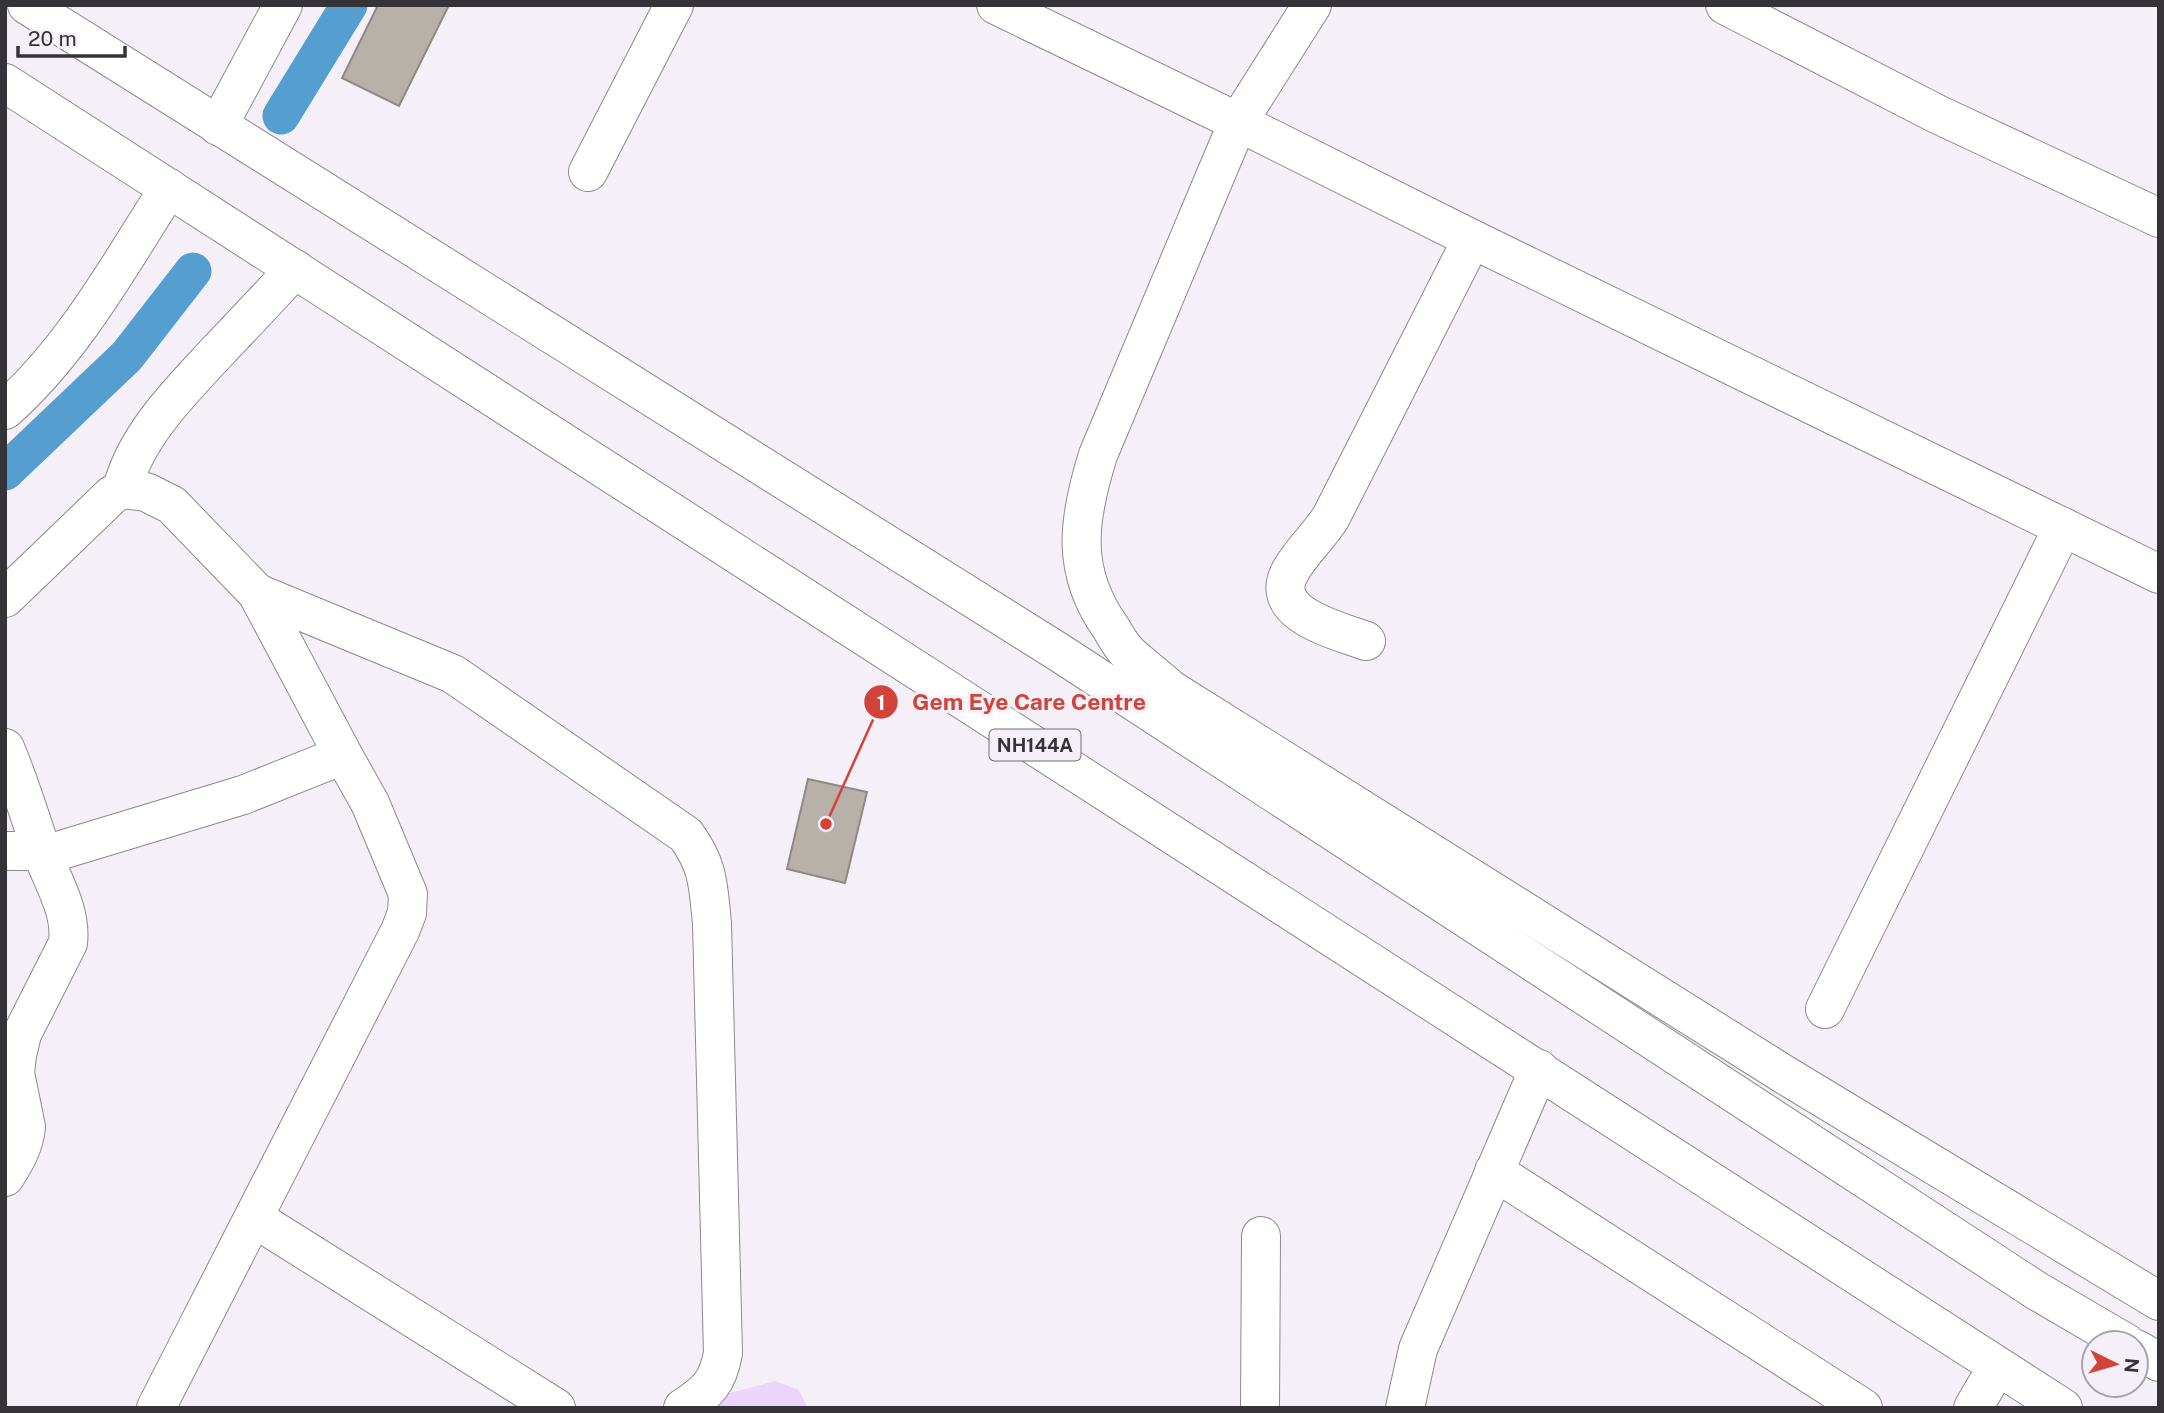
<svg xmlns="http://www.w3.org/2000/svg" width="2164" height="1413" font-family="'Public Sans',sans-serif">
<rect width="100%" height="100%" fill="#f5f0f8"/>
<path fill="#ebd5fc" d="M775 1381 799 1390 808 1408H695L730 1393Z"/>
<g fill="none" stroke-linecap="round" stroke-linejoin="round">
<g stroke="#549fd0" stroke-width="37">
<path d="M281 116 349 5"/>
<path d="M5 472 127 356 193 271"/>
</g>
</g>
<g fill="#b8b1aa" stroke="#908983" stroke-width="2">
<path d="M378 5H449L399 106 342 78Z"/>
<path d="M808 779 867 792 845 883 787 869Z"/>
</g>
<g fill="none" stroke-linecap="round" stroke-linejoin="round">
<g stroke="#8d8990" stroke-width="40">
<g id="street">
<path d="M996 5 1238 122 1472 239 2159 574"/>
<path d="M1312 5 1238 122 1098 455C1078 519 1070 571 1111 628 1116 637 1122 647 1129 654 1142 666 1157 677 1170 689L1785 1075 2159 1301"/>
<path d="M1725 5 1937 114 2159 218"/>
<path d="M218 126 283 5"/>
<path d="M588 172 674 5"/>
<path d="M5 410C74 349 120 264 169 188"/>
<path d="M122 489C136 435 180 392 217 352 243 325 269 297 295 269"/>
<path d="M257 593 453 674 686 835C709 867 708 885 712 923L723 1353C718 1382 708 1392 683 1408"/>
<path d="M5 598 112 495 122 489 146 492 172 505 257 593 343 755"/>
<path d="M1366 641C1337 630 1265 614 1291 570 1302 551 1319 536 1331 517L1472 239"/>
<path d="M5 748C19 781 30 816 41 850 52 881 72 910 68 943L22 1034 17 1055 15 1073 26 1127C24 1147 15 1161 5 1177"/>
<path d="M5 851H58L243 795 343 755 370 803 408 894 407 913 400 931 156 1408"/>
<path d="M1825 1009 2063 527"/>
<path d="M1494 1171 1863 1408"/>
<path d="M254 1218 556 1408"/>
<path d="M1260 1408 1261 1236"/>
<path d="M1405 1408 1418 1349 1539 1069"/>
<path d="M1973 1408 1997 1367"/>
</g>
</g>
<g stroke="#8d8990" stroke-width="40">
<g id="highway">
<path d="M27 5 1060 653 2037 1291 2126 1343"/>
<path d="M5 83 2063 1408"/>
<path d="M2136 1349 2159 1362"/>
</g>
</g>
<use href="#street" stroke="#fff" stroke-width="38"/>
<use href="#highway" stroke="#fff" stroke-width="38"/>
</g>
<g text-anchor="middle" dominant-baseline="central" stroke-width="6" stroke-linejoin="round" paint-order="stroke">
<rect fill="#f5f0f8" stroke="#6f6c71" stroke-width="2" x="989.5" y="729.5" width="91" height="31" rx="5"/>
<g font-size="19" font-weight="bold" fill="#353337">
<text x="1035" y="745">NH144A</text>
</g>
</g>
<path fill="none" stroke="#d1433b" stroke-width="2.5" d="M826 824L881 702"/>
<g fill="#d1433b" stroke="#f5f0f8" stroke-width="2.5">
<circle cx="826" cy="824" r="7"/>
<circle cx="881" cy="702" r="18"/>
</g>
<g font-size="21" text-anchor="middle" font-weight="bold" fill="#fff">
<text x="881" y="710">1</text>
</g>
<g font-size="23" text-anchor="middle" font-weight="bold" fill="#d1433b" stroke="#f5f0f8" stroke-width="6" stroke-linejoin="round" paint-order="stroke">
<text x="1029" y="710">Gem Eye Care Centre</text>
</g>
<rect width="2164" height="1413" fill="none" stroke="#353337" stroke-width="14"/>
<g transform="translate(2115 1364) rotate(95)"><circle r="33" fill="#f5f0f8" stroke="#a8a4ab" stroke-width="2"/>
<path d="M0-5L12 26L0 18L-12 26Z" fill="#d1433b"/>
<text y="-10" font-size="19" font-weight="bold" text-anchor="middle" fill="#353337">N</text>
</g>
<path d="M18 46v10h107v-10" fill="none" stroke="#353337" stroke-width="3.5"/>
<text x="28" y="46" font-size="21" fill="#353337" stroke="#f5f0f8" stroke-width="5" paint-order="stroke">20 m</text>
</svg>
